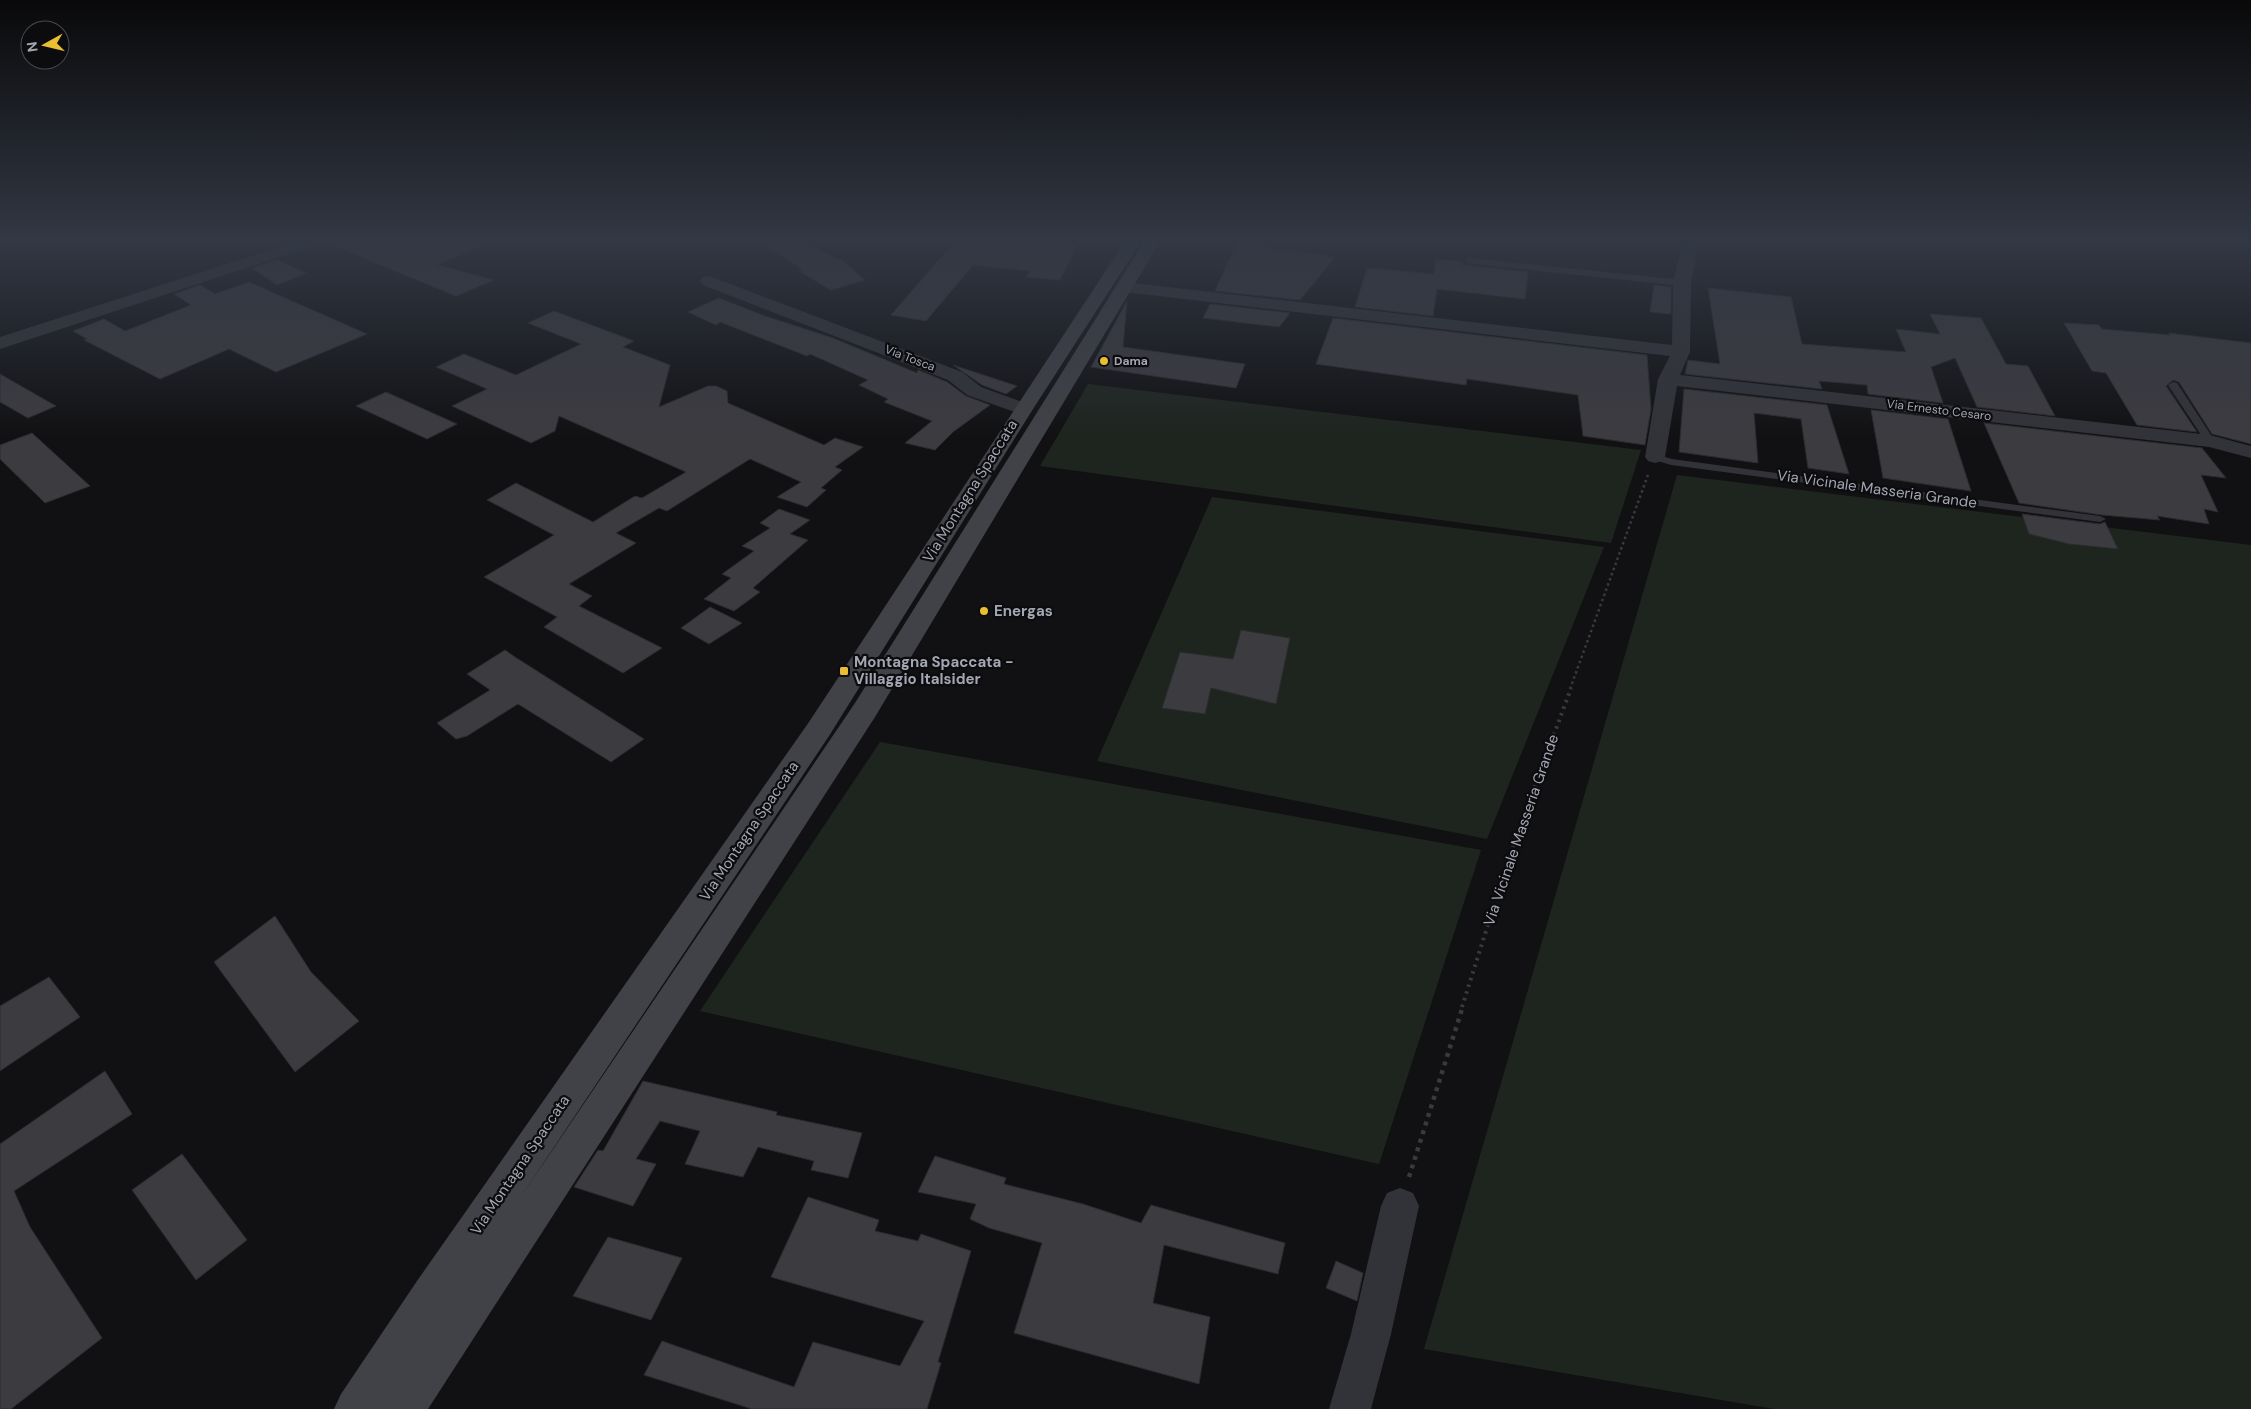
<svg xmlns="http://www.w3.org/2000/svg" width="2251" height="1409" font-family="'DM Sans',sans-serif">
<rect width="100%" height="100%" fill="#111113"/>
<g fill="#1e251f">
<path d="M1088 384 1641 450 1611 543 1040 466Z"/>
<path d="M1677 475 2251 545V1409H1774L1424 1349Z"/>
<path d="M1212 497 1604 547 1487 839 1097 761Z"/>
<path d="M880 742 1481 850 1379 1164 700 1011Z"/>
</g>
<g fill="#3c3b40" stroke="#2c2b2f">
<path d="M326 240H496L437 265 494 280 456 296 325 242Z"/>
<path d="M758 240H805L838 260 841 259 865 280 831 290 799 271 803 270Z"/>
<path d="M956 240H985L1023 245 1026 241 1078 245 1060 280 1027 277 1030 271 973 265 926 321 891 315Z"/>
<path d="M1238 240 1271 243 1269 248 1335 257 1300 300 1215 291Z"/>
<path d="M1436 259 1463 262 1462 265 1528 272 1525 299 1437 289 1433 316 1355 307 1367 268 1434 274Z"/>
<path d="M277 260 306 273 277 285 252 268Z"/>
<path d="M249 282 367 334 276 372 229 349 160 379 84 340 87 339 73 331 104 319 125 331 191 305 174 294 200 285 215 294Z"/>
<path d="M1654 285 1671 287V314L1650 312Z"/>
<path d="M1708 288 1791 297 1802 344 1906 352 1896 329 1940 334 1930 314 1981 318 2006 364 2028 366 2055 416 1977 407 1955 358 1931 367 1943 403 1868 394 1867 385 1819 381 1822 389 1685 374 1688 360 1720 364Z"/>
<path d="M719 298 765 316 833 338 917 373 918 370 947 382 966 396 990 405 953 432 935 450 905 443 932 421 884 402 888 399 859 385 868 380 810 354 807 356 720 322 716 325 688 312Z"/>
<path d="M1127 301 1123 347 1245 364 1236 388 1091 367Z"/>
<path d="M1210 304 1290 313 1279 327 1203 318Z"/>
<path d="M554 311 634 341 623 347 670 365 659 407 708 386H716L727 391 728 403 824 445 835 438 863 447 835 467 842 470 821 488 826 490 807 507 777 497 801 482 750 459 667 511 659 508 616 533 636 543 569 584 592 596 579 606 662 648 623 673 544 627 557 617 484 577 554 535 487 500 516 483 593 522 635 496 642 498 686 472 559 416 555 431 531 443 452 406 487 389 436 367 464 354 516 375 581 344 528 323Z"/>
<path d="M1333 318 1647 355 1651 409 1645 445 1583 436 1578 395 1467 379 1466 385 1316 364Z"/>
<path d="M2064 323 2099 325 2102 329 2170 335 2169 333 2251 343V444L2212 434 2179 382 2173 380 2166 386 2197 432 2137 425 2106 373 2092 371Z"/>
<path d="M953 365 1017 386 1006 394 982 385Z"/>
<path d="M0 374 56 406 28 418 0 402Z"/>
<path d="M1684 389 1827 405 1849 474 1808 468 1801 419 1754 413 1758 463 1679 452Z"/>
<path d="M386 392 457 424 427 439 356 406Z"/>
<path d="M1871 410 1948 419 1971 491 1883 478Z"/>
<path d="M1984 423 2202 448 2226 478 2201 475 2218 512 2204 509 2209 524 2157 516 2160 520 2102 515 2019 503Z"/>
<path d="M32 433 90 486 45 503 0 459V445Z"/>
<path d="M779 509 810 520 790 534 808 540 753 588 760 592 734 611 704 599 731 578 722 574 754 551 742 546 770 528 760 523Z"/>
<path d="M2022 514 2100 524 2105 522 2118 549 2069 544 2029 534Z"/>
<path d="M710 607 742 623 709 644 681 628Z"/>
<path d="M1241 630 1290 638 1276 704 1211 688 1205 714 1162 708 1180 652 1233 659Z"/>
<path d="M505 650 515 657 644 739 611 762 518 704 467 736 456 739 437 723 490 690 467 674Z"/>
<path d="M275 916 311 972 359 1021 295 1072 214 962Z"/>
<path d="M49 977 80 1017 0 1071V1006Z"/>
<path d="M105 1071 132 1114 14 1191 30 1227 102 1338 11 1409H0V1144Z"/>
<path d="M643 1081 777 1112 776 1115 862 1133 848 1178 811 1170 814 1161 758 1147 743 1177 685 1164 700 1131 660 1121 636 1159 656 1164 633 1206 574 1187 598 1150 603 1151Z"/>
<path d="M182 1154 247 1240 196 1280 132 1190Z"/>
<path d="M935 1156 1006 1178 1004 1184 1083 1204 1141 1223 1151 1205 1285 1243 1278 1274 1164 1245 1153 1303 1210 1317 1199 1384 1014 1333 1042 1243 989 1228 970 1219 976 1204 918 1192Z"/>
<path d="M808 1197 879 1220 875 1231 918 1241 921 1234 971 1251 938 1362 941 1363 927 1409H752L644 1375 662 1341 794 1387 813 1342 900 1366 924 1321 771 1277Z"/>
<path d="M608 1237 682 1258 651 1320 573 1296Z"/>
<path d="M1336 1261 1363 1273 1357 1301 1326 1288Z"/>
</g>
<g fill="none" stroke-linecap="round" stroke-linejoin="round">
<path stroke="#393a3e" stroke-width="2.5" stroke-dasharray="2.5 3" stroke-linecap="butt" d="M1570 689 1648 475"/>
<path stroke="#393a3e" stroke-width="4" stroke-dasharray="2.5 4.5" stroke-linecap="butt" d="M1462 1007 1510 855 1571 688"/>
<path stroke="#393a3e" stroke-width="4.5" stroke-dasharray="4 5" stroke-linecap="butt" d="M1409 1177 1463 1006"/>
<g fill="#323338" fill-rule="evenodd">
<path d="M1073 240 1131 242 1135 245 1131 248 1077 243Z"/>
<path d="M1469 258 1682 280 1686 283 1682 286 1466 263V259Z"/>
<path d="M2173 382 2177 383 2215 441 2214 443 2210 444 2205 441 2168 385Z"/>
<path d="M1655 454 1672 459 2100 516 2106 519 2100 522 1671 465 1651 459V455Z"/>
</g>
<g fill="#323338" fill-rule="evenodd">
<path d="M301 240H324L322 243 0 349V337Z"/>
<path d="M737 240H756L758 243 750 248Z"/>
<path d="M1683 240H1699L1691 283 1690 352 1680 375 2210 435 2251 446V458L2209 447 1677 386 1665 457 1662 461 1655 463 1648 461 1645 457 1658 379 1670 356 1124 292 1118 291 1115 287 1118 283 1124 282 1672 345 1673 283Z"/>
<path d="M709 276 962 372 981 387 1030 405 1033 409 1030 413 1023 415 967 395 948 380 703 285 700 281 703 277Z"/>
<path d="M1400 1188 1413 1193 1419 1206 1391 1334 1371 1409H1329L1351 1334 1381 1206 1387 1193Z"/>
</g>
<path fill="#414247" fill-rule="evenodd" d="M1126 240H1142L1033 409 829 736 516 1204 855 703 1145 240H1161L875 717 428 1409H334L341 1394 417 1281 809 722Z"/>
</g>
<linearGradient id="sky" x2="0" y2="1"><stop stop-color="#09090a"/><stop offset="0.55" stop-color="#323844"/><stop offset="1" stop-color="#323844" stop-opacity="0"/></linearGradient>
<rect width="2251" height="437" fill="url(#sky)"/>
<g fill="#e9be33" stroke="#0c0c0e" stroke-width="2">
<circle cx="1104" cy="361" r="5"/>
<circle cx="984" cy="611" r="5"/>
<rect x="839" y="666" width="10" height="10" rx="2.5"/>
</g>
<g text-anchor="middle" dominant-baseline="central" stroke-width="4.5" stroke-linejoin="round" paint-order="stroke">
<g font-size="12" fill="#a3a6b3" stroke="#0c0c0e">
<text transform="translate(910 358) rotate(21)">Via Tosca</text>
<text transform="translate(1939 410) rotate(7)">Via Ernesto Cesaro</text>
</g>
<g font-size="12" font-weight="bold" fill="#a3a6b3" stroke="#0c0c0e" text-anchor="start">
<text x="1114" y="361">Dama</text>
</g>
<g font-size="15" fill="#a3a6b3" stroke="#0c0c0e">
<text transform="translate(1877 489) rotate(8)">Via Vicinale Masseria Grande</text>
<text transform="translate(970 491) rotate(-58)">Via Montagna Spaccata</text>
<text transform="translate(1521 830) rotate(-71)">Via Vicinale Masseria Grande</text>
<text transform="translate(749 831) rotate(-56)">Via Montagna Spaccata</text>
<text transform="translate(520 1165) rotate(-56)">Via Montagna Spaccata</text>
</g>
<g font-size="15" font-weight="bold" fill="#a3a6b3" stroke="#0c0c0e" text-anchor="start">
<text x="994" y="611">Energas</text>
<text x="854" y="662">Montagna Spaccata -<tspan x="854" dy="17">Villaggio Italsider</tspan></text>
</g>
</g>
<g transform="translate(45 45) rotate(262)"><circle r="24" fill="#0c0c0e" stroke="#484a50"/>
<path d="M0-4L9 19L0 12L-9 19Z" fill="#e9be33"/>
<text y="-8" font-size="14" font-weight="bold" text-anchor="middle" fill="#a3a6b3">N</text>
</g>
</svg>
